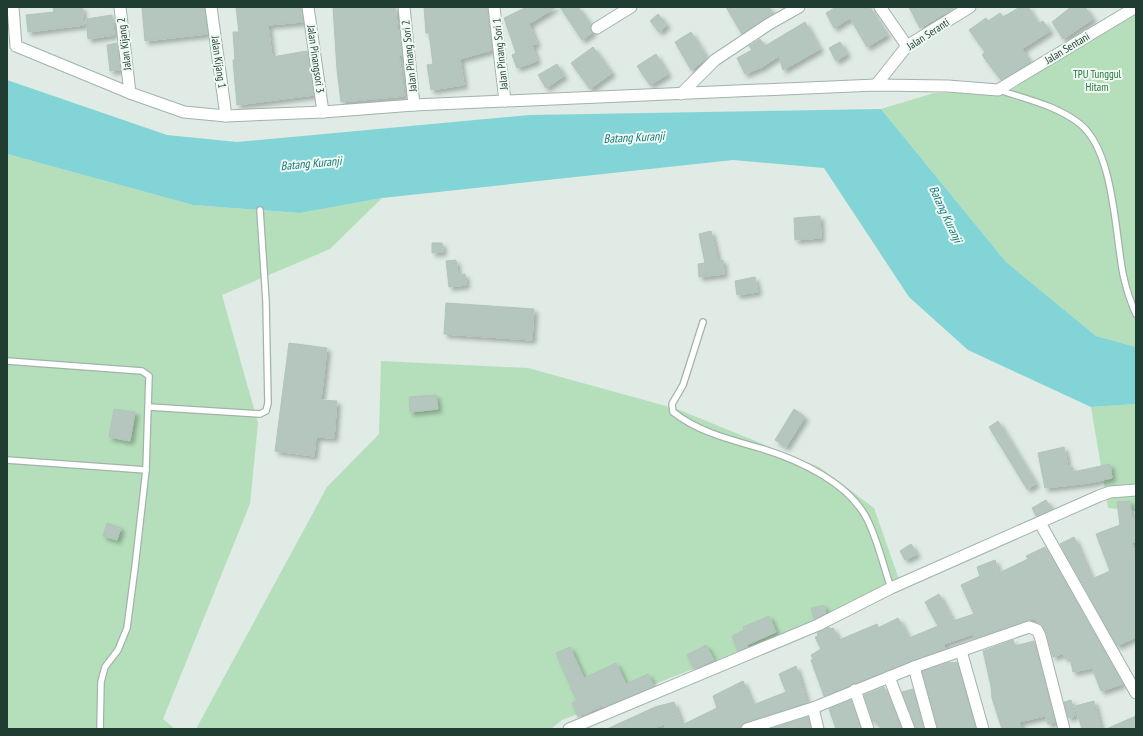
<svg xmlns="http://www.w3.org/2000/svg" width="1143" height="736" font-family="'PT Sans Narrow',sans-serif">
<defs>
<filter id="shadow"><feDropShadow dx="3.5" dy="3.5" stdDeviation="2" flood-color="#0004"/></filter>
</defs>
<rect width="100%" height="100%" fill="#dfebe4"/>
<g fill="#b5dfbb">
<path d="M1136 12V347L1096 336 1006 262 881 109 934 93 1008 92Z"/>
<path d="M7 154 193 205 300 213 382 198 330 249 222 295 258 423 250 504 163 719 175 729H7Z"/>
<path d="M381 361 528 368 677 409 819 467 874 508 902 588 562 720 551 729H196L327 487 379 434Z"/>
<path d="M1136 404V511L1108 508 1091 407Z"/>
</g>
<path fill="#82d4d6" d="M7 80 167 135 237 142 530 115 881 109 1006 262 1096 336 1136 347V404L1091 407 968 350 909 297 824 168 733 160 382 198 300 213 193 205 7 154Z"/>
<g fill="#b4c6bd" stroke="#b1c5ba" filter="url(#shadow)">
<path d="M53 7H82L84 25 28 32 26 15 54 12Z"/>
<path d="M153 7H204L208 34 145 41 142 8Z"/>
<path d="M236 7H301L303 22 268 25 272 57 307 51 314 95 237 105 233 60H235L233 32H239Z"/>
<path d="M333 7H395L398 33 400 32 402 55H399L404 96 341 102 337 70Z"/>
<path d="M424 7H487L492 50 460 59 464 85 431 90 427 65 433 64 429 33H426Z"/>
<path d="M527 7H556L529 24 537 44 532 45 537 61 517 68 512 55 516 53 504 18Z"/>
<path d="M560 7H578L591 25 592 33 582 40Z"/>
<path d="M726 7H769L773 14 742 34Z"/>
<path d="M836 7H870L887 35 867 47 850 18 834 28 826 13Z"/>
<path d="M909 7H956L920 28Z"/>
<path d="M1020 7H1028L1038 24 1043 21 1050 31 1022 49 1030 62 1001 80 982 55 985 52 969 30 986 18 988 21 1000 13 1003 17Z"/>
<path d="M1071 7H1085L1093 19 1063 39 1052 22Z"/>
<path d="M658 14 667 25 659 32 650 21Z"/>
<path d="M112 15 114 35 88 39 86 19Z"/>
<path d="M805 22 820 49 783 70 779 56 762 67 745 74 737 58 752 50 749 46 760 39 765 46Z"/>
<path d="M691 32 707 58 691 70 675 42Z"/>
<path d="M840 42 847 54 836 61 829 48Z"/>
<path d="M117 43 120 70 110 71 107 45Z"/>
<path d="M593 47 612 73 590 89 571 63Z"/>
<path d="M656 54 668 74 650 85 637 66Z"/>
<path d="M557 64 564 76 546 88 538 75Z"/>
<path d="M820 216 821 238 795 240 794 218Z"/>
<path d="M711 231 718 261 723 260 724 274 699 277 698 264 705 263 699 234Z"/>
<path d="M432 243H442L443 252 432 253Z"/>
<path d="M456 260 458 275 465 274 466 285 449 287 446 261Z"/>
<path d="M755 277 758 292 737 295 735 281Z"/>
<path d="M446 303 534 309 532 340 444 334Z"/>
<path d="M289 343 327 348 321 400 337 401 334 438 316 437 314 456 275 451Z"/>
<path d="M436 395 438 409 410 412 409 397Z"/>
<path d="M114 409 135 412 130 441 109 437Z"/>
<path d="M794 409 805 417 786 447 775 440Z"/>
<path d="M998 421 1036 484 1027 489 989 427Z"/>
<path d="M1064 447 1068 467H1072L1073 472 1110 464 1112 478 1089 483 1045 488 1038 453Z"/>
<path d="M1046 500 1052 509 1036 516 1032 508Z"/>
<path d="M1130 501 1132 521 1136 519V541L1132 543 1136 556V637L1117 646 1060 544 1074 537 1092 579 1110 571 1096 534 1120 525 1117 502Z"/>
<path d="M107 523 121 528 117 540 103 536Z"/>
<path d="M911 544 917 554 905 560 900 551Z"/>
<path d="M1045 547 1123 684 1101 691 1092 668 1073 672 1070 657 1065 659 1064 653 1053 657 1046 633 1036 619 1027 620 974 639 973 634 944 644 945 649 824 696 811 660 813 659 811 655 821 649 815 637 818 636 817 633 829 627 830 629 833 628 839 640 877 624 878 628 898 618 909 638 938 626 925 602 939 594 953 621 974 614 961 585 980 576 977 567 995 560 999 573 1028 559 1026 556Z"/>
<path d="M824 605 826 613 814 619 811 608Z"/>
<path d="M769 616 776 632 747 645 748 647 738 651 732 636 744 630 743 627Z"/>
<path d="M1013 640 1015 646 1034 641 1055 722 1048 724 1045 716 1019 722 1021 729H1002L992 698 991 686 983 651Z"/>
<path d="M706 645 714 660 694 669 687 655Z"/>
<path d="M570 647 584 678 616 663 626 684 648 674 654 686 603 707 602 706 578 717 572 703 577 701 556 653Z"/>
<path d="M950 662 951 663 957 662 976 729H938L922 671Z"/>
<path d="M796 666 807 703 745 722 740 729H666L664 724 653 729H607L655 707 674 702 682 725 717 708 713 696 743 681 753 705 786 692 779 674Z"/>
<path d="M884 687 889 696 902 729H880L877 721 873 722 864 695Z"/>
<path d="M913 689 924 729H916L902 692Z"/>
<path d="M851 700 860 727 853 729H836L829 709Z"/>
<path d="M1071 700 1075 716 1068 718 1064 702Z"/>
<path d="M1094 701 1101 729H1082L1075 706Z"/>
<path d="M1136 716V729H1106Z"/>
<path d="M808 717 811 729H770Z"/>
</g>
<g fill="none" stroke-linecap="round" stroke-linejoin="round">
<g stroke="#a2b3ab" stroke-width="8">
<g id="service">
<path d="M999 90C1026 99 1058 106 1080 124 1114 151 1115 233 1123 274 1126 288 1130 301 1136 314"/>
<path d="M703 322 683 385 672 404 673 412C700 433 732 440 763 449 799 460 849 483 867 519 878 541 883 565 891 588"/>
<path d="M7 361 142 371 149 376 146 470 135 567 127 628 118 650 105 667 101 682 100 729"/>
<path d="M149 407 260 414 266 411 268 403 266 301 260 210"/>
<path d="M7 460 146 470"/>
</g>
</g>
<g stroke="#a2b3ab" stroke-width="13">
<g id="minor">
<path d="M13 7 16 46 130 93 120 7"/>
<path d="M211 7 226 116"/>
<path d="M308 7 323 112"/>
<path d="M404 7 414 105"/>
<path d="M494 7 505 101"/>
<path d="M880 7 907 46"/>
<path d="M597 28 631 7"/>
<path d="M876 85 907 46 970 7"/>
<path d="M130 93 184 112 226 116 323 112 414 105 876 85 948 86 998 90 1136 7"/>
<path d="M681 94 715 60 769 24 799 7"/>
<path d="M1040 523 1136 693"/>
<path d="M961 651 983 729"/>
<path d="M914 667 931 729"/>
<path d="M889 677 909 729"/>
<path d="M855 690 868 729"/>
<path d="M813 708 818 729"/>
<path d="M569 729 818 625 891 588 1099 496 1110 492 1136 490"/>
<path d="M747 729 813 708 914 667 1029 627 1037 630 1040 636 1064 729"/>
</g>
</g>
<use href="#service" stroke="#fff" stroke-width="5.5"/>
<use href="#minor" stroke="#fff" stroke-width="11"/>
</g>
<g text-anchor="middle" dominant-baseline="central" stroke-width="4" stroke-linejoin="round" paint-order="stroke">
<g font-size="11" fill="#1f3d31" stroke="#eff8f2">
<text transform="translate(928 34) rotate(-33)">Jalan Seranti</text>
<text transform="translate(124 44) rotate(-97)">Jalan Kijang 2</text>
<text transform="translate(1067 48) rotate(-31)">Jalan Sentani</text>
<text transform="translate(500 54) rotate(-96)">Jalan Pinang Sori 1</text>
<text transform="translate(409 56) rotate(-96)">Jalan Pinang Sori 2</text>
<text transform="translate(316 59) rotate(82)">Jalan Pinangsori 3</text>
<text transform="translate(219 62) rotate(82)">Jalan Kijang 1</text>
</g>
<g font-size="11" fill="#26773a" stroke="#eff8f2">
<text x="1097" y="74">TPU Tunggul<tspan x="1097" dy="13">Hitam</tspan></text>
</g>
<g font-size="12" font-style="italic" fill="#14797d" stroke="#eff8f2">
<text transform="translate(634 137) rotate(-3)">Batang Kuranji</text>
<text transform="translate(311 163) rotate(-5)">Batang Kuranji</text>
<text transform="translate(946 214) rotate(65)">Batang Kuranji</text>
</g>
</g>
<rect width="1143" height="736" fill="none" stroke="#1f3d31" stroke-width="16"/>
</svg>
